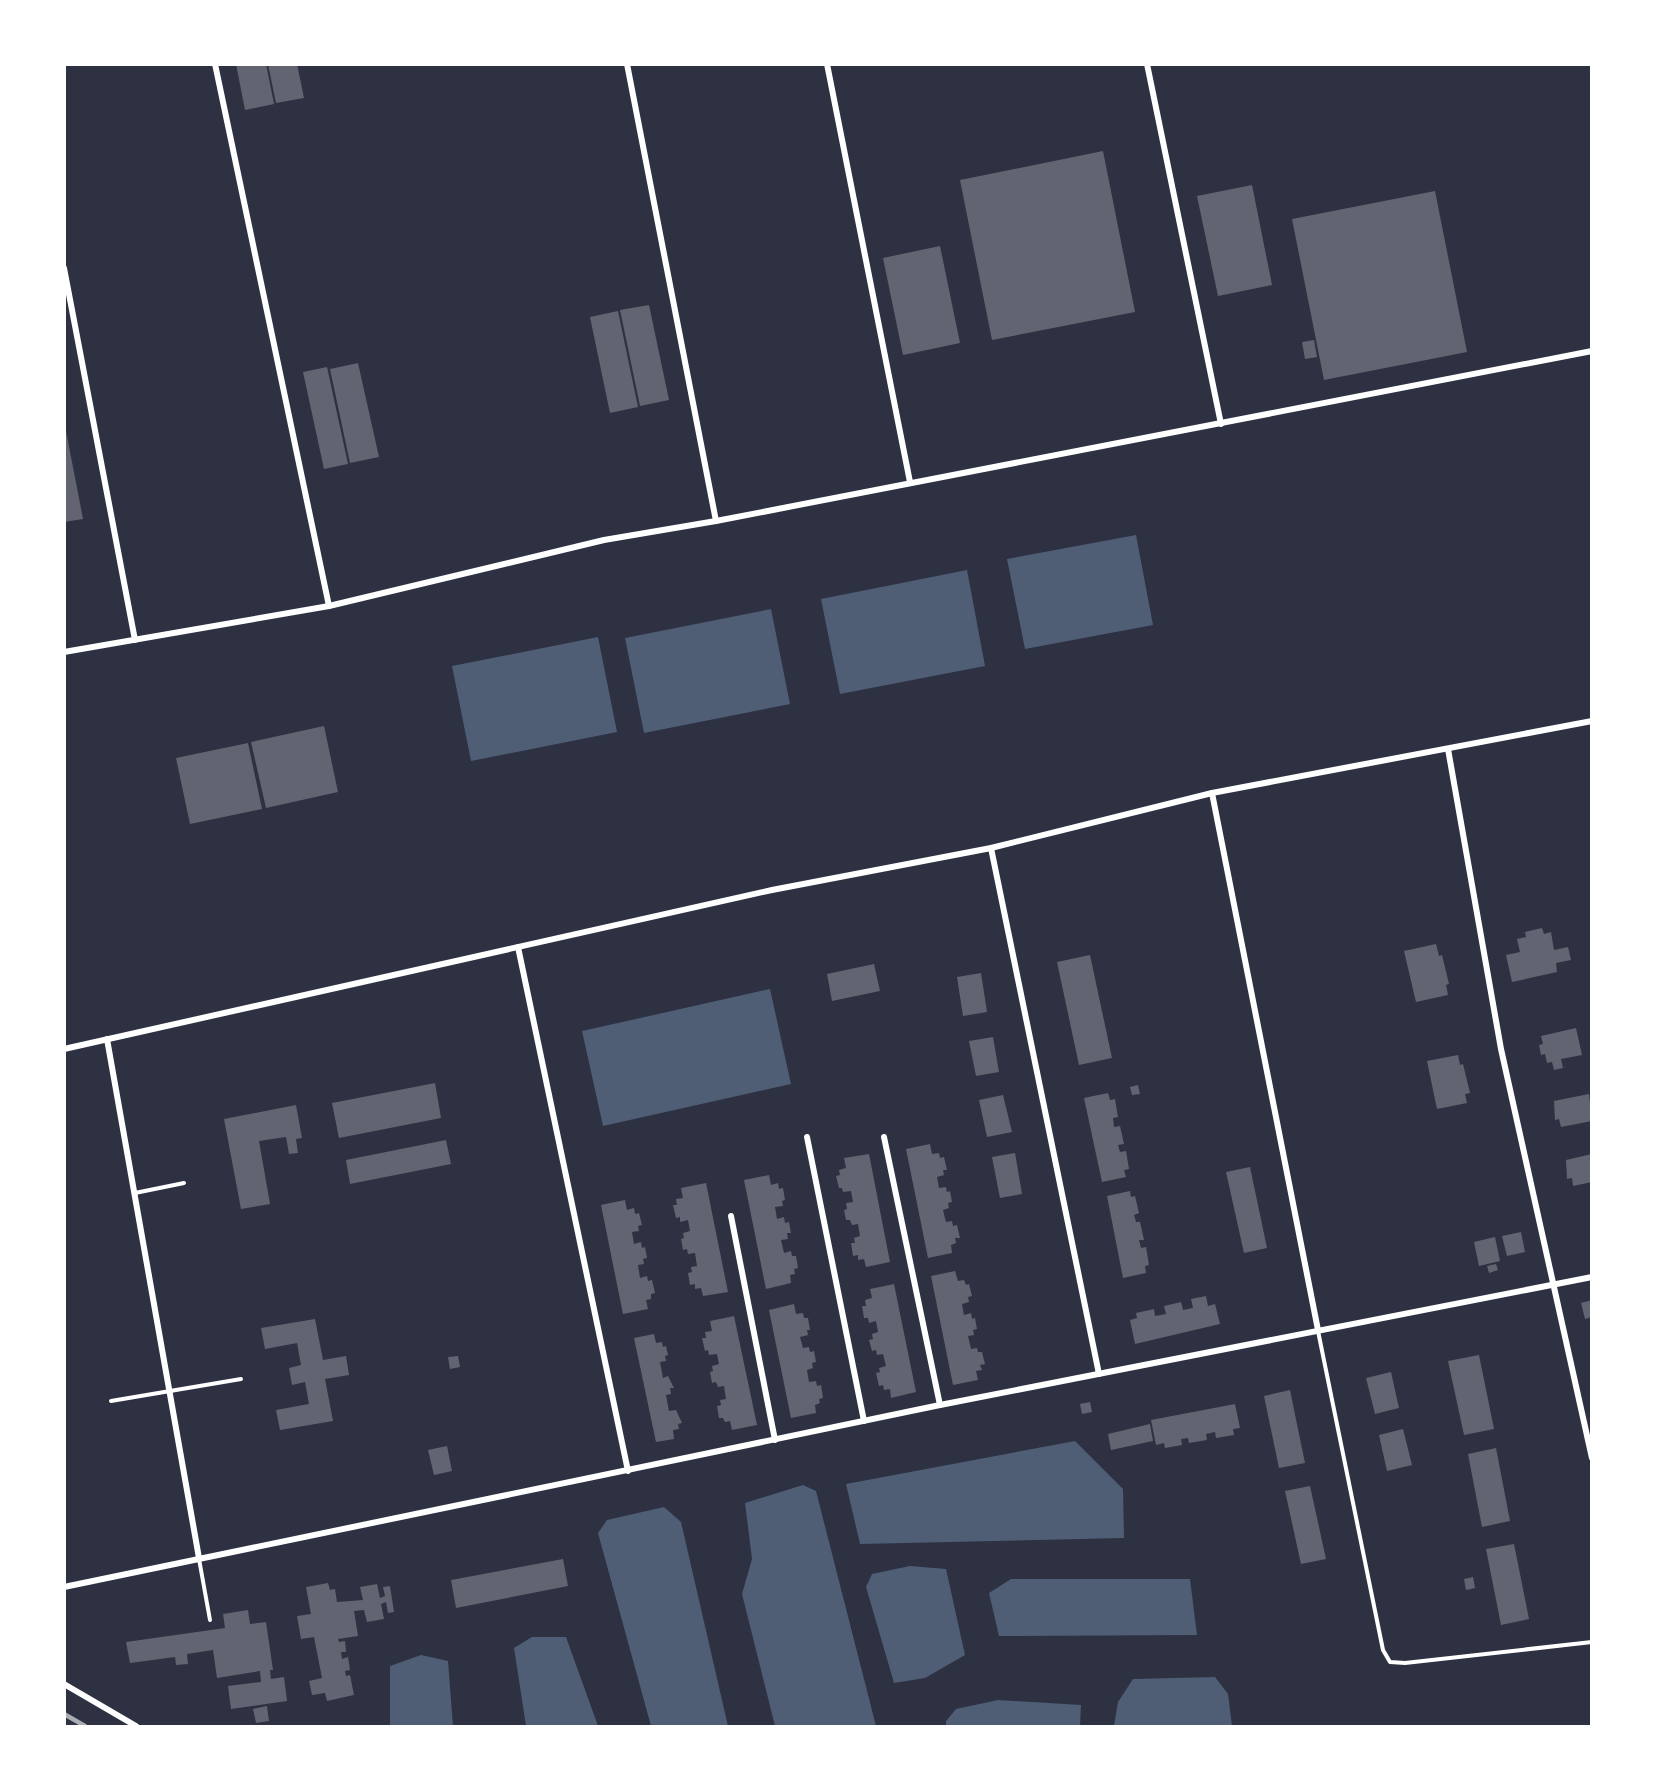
<svg xmlns="http://www.w3.org/2000/svg" width="1656" height="1791" font-family="'DM Sans',sans-serif">
<rect width="100%" height="100%" fill="#2d3142"/>
<g fill="#4f5d75">
<path d="M1136 535 1153 625 1025 649 1007 559Z"/>
<path d="M967 570 985 666 840 694 821 599Z"/>
<path d="M771 609 790 704 644 733 625 638Z"/>
<path d="M598 637 617 732 471 761 452 666Z"/>
<path d="M770 989 791 1084 603 1126 582 1031Z"/>
<path d="M1075 1441 1123 1489 1124 1538 860 1544 846 1484Z"/>
<path d="M803 1485 816 1491 876 1726H775L742 1594 752 1559 745 1503Z"/>
<path d="M664 1507 681 1522 728 1726H651L598 1533 607 1520Z"/>
<path d="M910 1566 946 1569 965 1655 925 1678 894 1683 866 1587 872 1574Z"/>
<path d="M1011 1579H1190L1197 1635 999 1636 989 1593Z"/>
<path d="M532 1637H566L598 1726H526L514 1648Z"/>
<path d="M421 1655 448 1661 453 1726H390V1666Z"/>
<path d="M1215 1677 1228 1694 1232 1726H1114L1118 1702 1133 1679Z"/>
<path d="M998 1700 1081 1705 1080 1726H946V1721L956 1709Z"/>
</g>
<g fill="#626471">
<path d="M236 64H266L274 104 245 110Z"/>
<path d="M268 64H297L304 98 276 103Z"/>
<path d="M1103 151 1135 312 992 340 960 180Z"/>
<path d="M1252 185 1272 285 1218 296 1197 196Z"/>
<path d="M1435 191 1467 352 1324 380 1292 219Z"/>
<path d="M940 246 960 343 903 355 883 258Z"/>
<path d="M649 305 669 400 640 406 620 310Z"/>
<path d="M618 311 638 407 610 413 590 317Z"/>
<path d="M1314 340 1317 357 1305 359 1302 342Z"/>
<path d="M358 363 379 457 350 463 330 369Z"/>
<path d="M327 367 348 464 324 469 303 372Z"/>
<path d="M66 431 83 519 64 522V432Z"/>
<path d="M324 726 338 792 266 808 251 742Z"/>
<path d="M248 743 262 809 190 824 176 758Z"/>
<path d="M1542 928 1544 934 1551 932 1554 950 1568 947 1571 960 1556 963 1557 972 1512 982 1506 955 1520 952 1517 939 1526 937 1525 932Z"/>
<path d="M1436 944 1439 956 1442 955 1449 984 1446 985 1448 995 1416 1002 1404 951Z"/>
<path d="M1090 955 1112 1058 1079 1065 1057 962Z"/>
<path d="M874 964 880 991 832 1001 827 974Z"/>
<path d="M981 973 987 1012 963 1016 957 977Z"/>
<path d="M1576 1028 1582 1055 1561 1059 1563 1068 1554 1070 1552 1062 1547 1063 1545 1054 1541 1055 1539 1045 1543 1044 1541 1036Z"/>
<path d="M993 1037 999 1072 976 1076 969 1041Z"/>
<path d="M1458 1055 1460 1065 1463 1064 1470 1093 1465 1094 1467 1103 1437 1109 1427 1061Z"/>
<path d="M435 1083 441 1118 339 1138 332 1103Z"/>
<path d="M1138 1085 1140 1094 1132 1095 1130 1087Z"/>
<path d="M1108 1093 1110 1100 1115 1099 1118 1117 1113 1118 1114 1127 1120 1126 1124 1144 1118 1145 1120 1152 1126 1151 1129 1169 1124 1170 1126 1177 1102 1182 1084 1098Z"/>
<path d="M1589 1094 1592 1121 1561 1127 1559 1119 1555 1120 1554 1101Z"/>
<path d="M1003 1095 1012 1132 987 1137 979 1100Z"/>
<path d="M296 1105 302 1138 296 1139 298 1153 289 1154 286 1137 259 1141 270 1204 241 1209 224 1119Z"/>
<path d="M446 1140 451 1164 350 1184 346 1160Z"/>
<path d="M930 1144 932 1154 939 1153 940 1158 944 1157 947 1170H943L944 1175 937 1177 939 1188 946 1187 947 1192 950 1191 952 1202 948 1203 949 1208 943 1210 946 1222 952 1221 953 1226 957 1225 960 1238H955L956 1243 951 1245 952 1253 928 1258 906 1149Z"/>
<path d="M1015 1153 1022 1194 1000 1198 992 1157Z"/>
<path d="M869 1154 890 1262 866 1267 864 1259 858 1260V1255L853 1256 851 1243H855L854 1238 860 1236 858 1224 852 1225 850 1220H846L844 1210 847 1209 846 1203 853 1202 851 1191 843 1192 842 1188H839L836 1176 840 1175 839 1170 846 1168 844 1158Z"/>
<path d="M1592 1154V1182L1573 1186 1572 1178 1567 1179 1566 1160Z"/>
<path d="M1250 1167 1267 1248 1244 1253 1226 1172Z"/>
<path d="M769 1175 771 1185 778 1183 779 1189 783 1188 785 1200 782 1201 783 1206 775 1207 777 1219 784 1217 785 1223 789 1222 791 1233H787L788 1239 781 1240 784 1253 791 1251 792 1256H796L798 1268 794 1269 795 1274 790 1275 791 1283 766 1289 744 1180Z"/>
<path d="M706 1183 728 1292 703 1296 701 1288 695 1289V1284L690 1285 688 1273 692 1272 691 1267 697 1266 695 1253 688 1254 687 1249 683 1250 681 1239 684 1238 683 1233 690 1231 688 1220 680 1222V1217L676 1218 673 1205H677L676 1199 683 1198 681 1188Z"/>
<path d="M1130 1191 1131 1197 1135 1196 1139 1213 1134 1215 1136 1222H1140L1144 1240H1139L1141 1248 1146 1247 1149 1265 1145 1266 1146 1273 1123 1278 1107 1196Z"/>
<path d="M625 1200 627 1210 634 1208 635 1214 639 1213 642 1225 638 1226 639 1231 632 1232 634 1244 641 1242 642 1248 645 1247 647 1258 643 1259 644 1264 638 1265 640 1278 647 1276 648 1281 652 1280 655 1293 651 1294V1299L646 1300 648 1309 623 1314 601 1205Z"/>
<path d="M1521 1232 1525 1252 1507 1256 1502 1236Z"/>
<path d="M1495 1237 1500 1261 1479 1266 1474 1242Z"/>
<path d="M1496 1264 1498 1270 1489 1273 1487 1266Z"/>
<path d="M955 1271 958 1281 964 1280 966 1285 969 1284 972 1296 968 1297 969 1302 962 1304 964 1315 971 1313 972 1319 975 1318 977 1329 973 1330 974 1335 968 1336 971 1349 977 1348 978 1352H982L985 1364 980 1365 982 1370 976 1371 978 1380 953 1385 931 1276Z"/>
<path d="M894 1284 916 1392 891 1398 890 1389 884 1390 883 1385 879 1386 876 1373 880 1372 879 1368 886 1366 883 1354 877 1355 876 1350 872 1351 869 1340 873 1339 872 1334 878 1332 876 1321 869 1323 868 1318H864L862 1306H866L865 1300 872 1298 870 1289Z"/>
<path d="M1206 1296 1208 1306 1215 1304 1220 1324 1135 1344 1130 1320 1137 1318 1136 1313 1154 1309 1155 1316 1166 1314 1164 1306 1181 1302 1183 1310 1193 1308 1191 1299Z"/>
<path d="M1592 1300V1317L1585 1319 1581 1303Z"/>
<path d="M794 1304 796 1314 803 1313 804 1318H808L810 1330H807L808 1335 800 1337 803 1348 809 1347 810 1352 814 1351 816 1362 812 1363 813 1368 807 1370 809 1382 816 1381 817 1386 821 1385 823 1398 819 1399 820 1403 815 1405 816 1413 791 1418 769 1310Z"/>
<path d="M734 1316 757 1425 732 1430 730 1421 725 1422 723 1418H719L717 1406 721 1405 720 1400 726 1399 724 1386 718 1387 716 1382 712 1383 710 1372 713 1371 712 1366 719 1364 717 1354 709 1355 708 1350 705 1351 702 1338H706L705 1332 712 1331 710 1321Z"/>
<path d="M315 1319 323 1360 346 1356 349 1375 325 1379 333 1421 280 1430 276 1410 309 1404 305 1382 292 1385 289 1368 301 1365 297 1343 265 1349 261 1328Z"/>
<path d="M654 1334 656 1343 662 1342 663 1347 666 1346 668 1355 665 1356 666 1361 660 1362 663 1378 668 1376 674 1388H670L671 1394 666 1395 669 1411 676 1410 682 1423 678 1424 679 1429 673 1430 674 1439 656 1442 634 1338Z"/>
<path d="M1479 1355 1494 1429 1464 1435 1448 1361Z"/>
<path d="M458 1356 460 1367 450 1369 448 1357Z"/>
<path d="M1391 1372 1399 1408 1375 1414 1366 1378Z"/>
<path d="M1290 1390 1305 1463 1279 1468 1264 1396Z"/>
<path d="M1090 1402 1092 1412 1082 1414 1080 1404Z"/>
<path d="M1235 1404 1240 1428 1233 1429 1234 1435 1216 1438 1215 1432 1206 1434 1207 1440 1189 1443 1188 1438 1181 1439 1182 1445 1165 1448 1164 1443 1156 1445 1151 1420Z"/>
<path d="M1150 1424 1153 1441 1111 1450 1108 1434Z"/>
<path d="M1403 1429 1412 1465 1387 1471 1379 1435Z"/>
<path d="M447 1446 452 1471 434 1475 428 1450Z"/>
<path d="M1496 1448 1510 1521 1482 1527 1468 1454Z"/>
<path d="M1310 1486 1326 1559 1301 1564 1285 1491Z"/>
<path d="M1514 1544 1529 1619 1501 1625 1486 1549Z"/>
<path d="M563 1559 568 1586 456 1608 451 1580Z"/>
<path d="M1473 1577 1475 1588 1466 1590 1464 1579Z"/>
<path d="M328 1583 330 1590 335 1589 337 1602 363 1600 360 1587 377 1584 380 1598 385 1596 383 1587 390 1586 394 1612 388 1613 386 1602 381 1604 384 1619 367 1622 364 1610 354 1611 358 1636 338 1639 339 1642 345 1641 346 1652H341L342 1659 348 1657 350 1670 345 1671 346 1676 350 1675 354 1695 327 1701 325 1693 312 1695 309 1681 322 1678 314 1637 301 1639 297 1616 311 1614 306 1587Z"/>
<path d="M248 1610 250 1624 266 1622 273 1670H270L271 1679 284 1677 287 1701 231 1709 228 1686 261 1682 260 1671 217 1678 213 1650 187 1654 188 1664 176 1665 175 1657 130 1663 126 1642 225 1628 223 1614Z"/>
<path d="M267 1706 269 1721 256 1723 253 1709Z"/>
</g>
<g fill="none" stroke-linecap="round" stroke-linejoin="round">
<g stroke="#fff" stroke-width="4">
<path d="M135 1193 184 1183"/>
<path d="M1318 1331 1383 1650 1390 1662 1405 1663 1592 1642"/>
<path d="M111 1401 241 1379"/>
<path d="M199 1559 210 1620"/>
</g>
<g stroke="#fff" stroke-width="6">
<path d="M215 64 329 606"/>
<path d="M627 64 716 521"/>
<path d="M827 64 910 482"/>
<path d="M1147 64 1221 424"/>
<path d="M64 268 135 640"/>
<path d="M64 652 329 606 604 540 716 521 1592 351"/>
<path d="M1448 749 1501 1049 1592 1458"/>
<path d="M1212 793 1318 1330"/>
<path d="M991 848 1099 1374"/>
<path d="M518 947 628 1471"/>
<path d="M107 1039 199 1558"/>
<path d="M64 1049 772 890 991 848 1212 793 1592 721"/>
<path d="M807 1137 864 1421"/>
<path d="M884 1137 940 1405"/>
<path d="M731 1216 775 1440"/>
<path d="M64 1587 940 1405 1592 1277"/>
<path d="M64 1684 136 1726"/>
</g>
<path stroke="#abadb3" stroke-width="4.5" d="M64 1714 85 1726"/>
</g>
<rect width="1656" height="1791" fill="none" stroke="#ffffff" stroke-width="132"/>
</svg>
